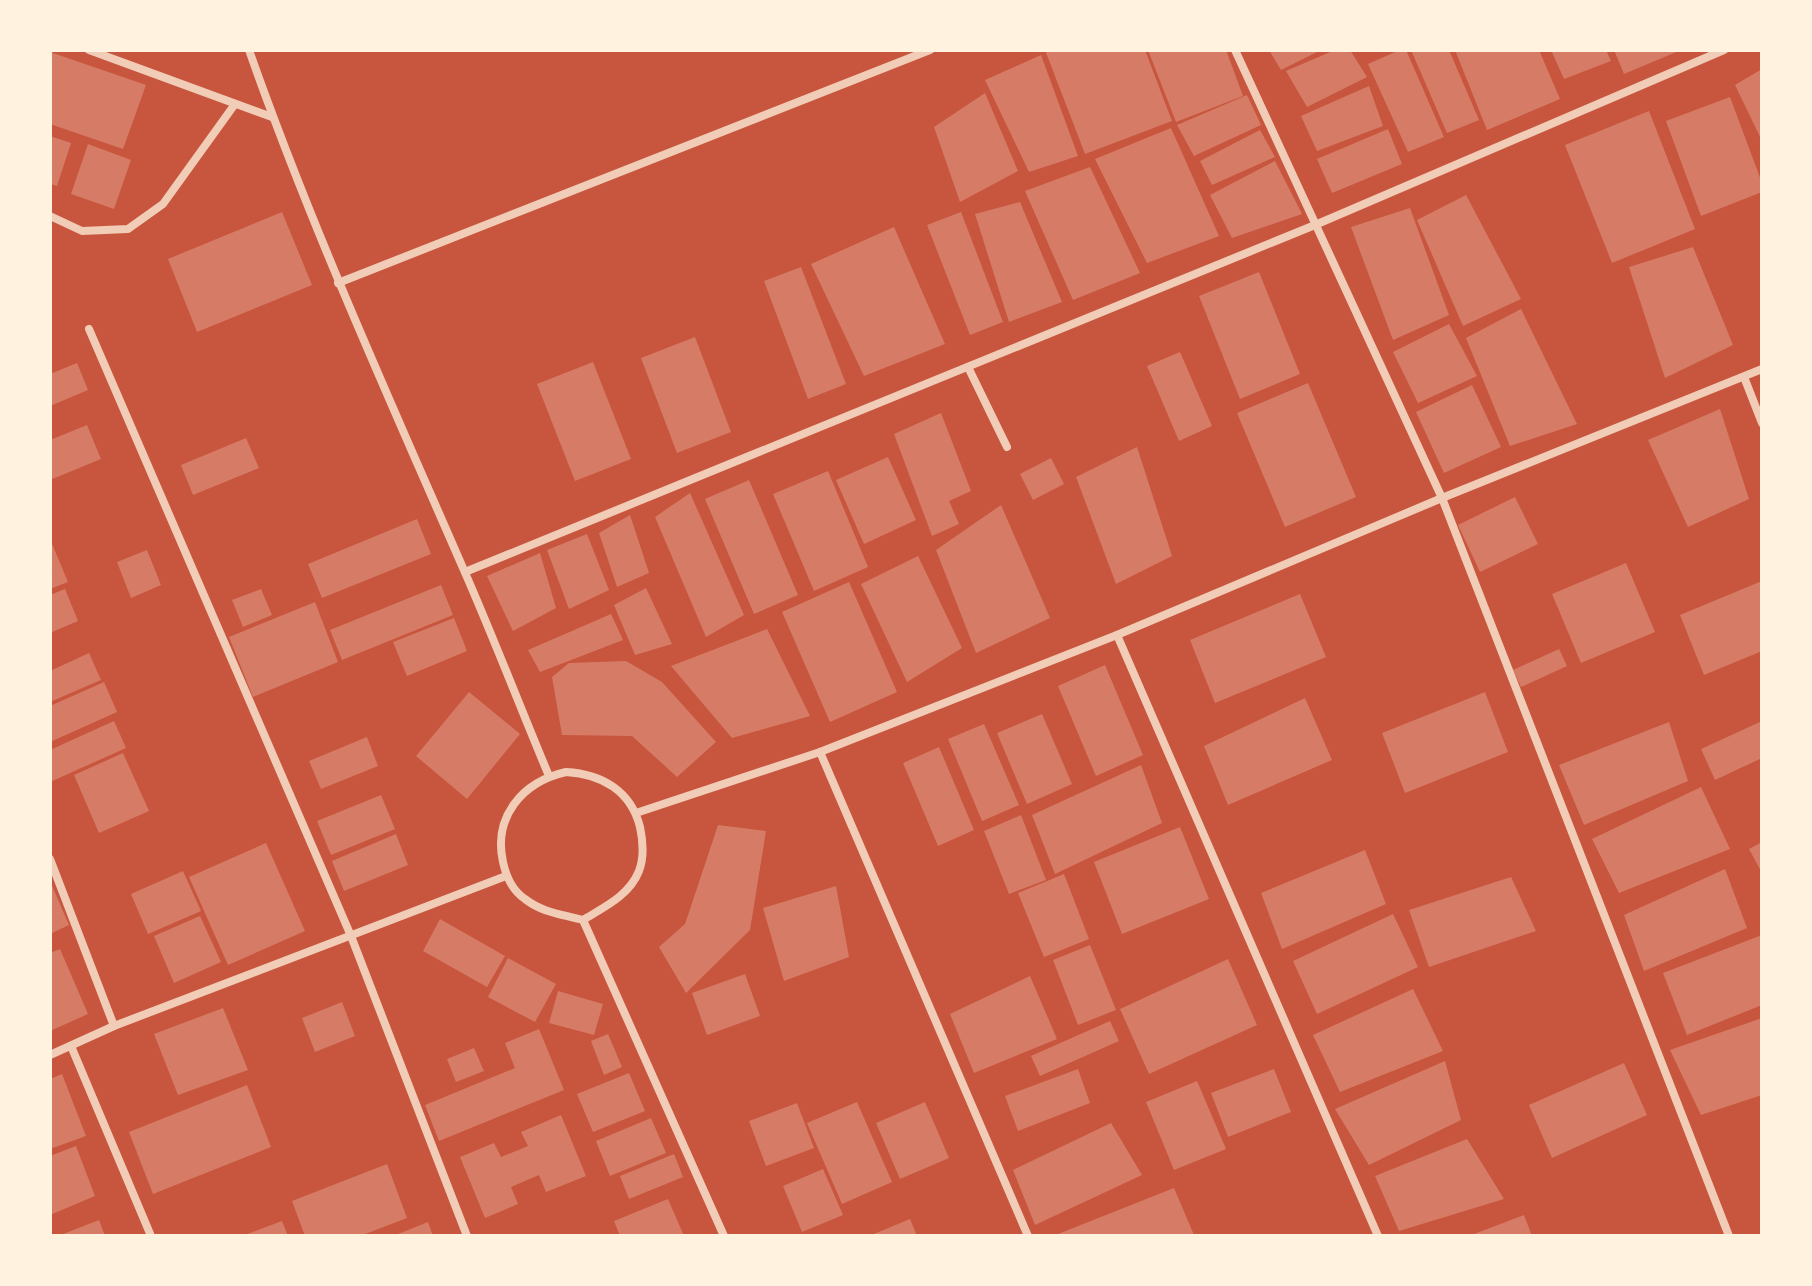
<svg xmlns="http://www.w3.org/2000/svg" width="1812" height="1286" font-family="'Nunito Sans',sans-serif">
<rect width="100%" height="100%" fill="#c8553d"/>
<g fill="#d67c66">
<path d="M1045 50H1145L1172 121 1085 154Z"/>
<path d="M1148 50H1226L1243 96 1176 122Z"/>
<path d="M1269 50H1321L1281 70Z"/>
<path d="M1335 50H1350L1367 77 1307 107 1286 71Z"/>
<path d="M1400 50H1406L1444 137 1408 152 1368 64Z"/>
<path d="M1411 50H1449L1479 120 1447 133Z"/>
<path d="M1455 50H1539L1560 99 1487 130Z"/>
<path d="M1551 50H1606L1611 61 1564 79Z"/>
<path d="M1614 50H1681L1624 74Z"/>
<path d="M50 52 146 85 123 149 50 124Z"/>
<path d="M1041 55 1078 156 1029 172 985 80Z"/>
<path d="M1762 69V141L1735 85Z"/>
<path d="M1369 86 1383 126 1317 151 1301 116Z"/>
<path d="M985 93 1018 171 960 202 934 127Z"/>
<path d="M1247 95 1261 125 1194 156 1177 125Z"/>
<path d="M1730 97 1762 183V192L1701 216 1666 121Z"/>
<path d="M1649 111 1695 229 1612 263 1565 145Z"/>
<path d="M1171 128 1219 236 1147 263 1095 159Z"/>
<path d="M1388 129 1402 164 1332 193 1317 159Z"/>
<path d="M1260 130 1275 157 1212 185 1200 161Z"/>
<path d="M50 136 71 143 57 186 50 184Z"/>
<path d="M88 144 131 160 114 209 71 194Z"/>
<path d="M1275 161 1302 214 1232 238 1210 195Z"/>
<path d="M1090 167 1140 273 1073 300 1025 191Z"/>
<path d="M1466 195 1521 299 1463 326 1417 220Z"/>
<path d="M1020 202 1062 302 1009 322 975 214Z"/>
<path d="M1410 208 1449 315 1393 340 1351 227Z"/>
<path d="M282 212 312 285 197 332 168 259Z"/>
<path d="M961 212 1003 322 970 335 927 225Z"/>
<path d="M894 227 945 344 864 376 811 264Z"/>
<path d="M1693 247 1733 345 1665 378 1629 267Z"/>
<path d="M801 267 846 384 808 399 764 281Z"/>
<path d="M1259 272 1300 374 1240 399 1199 296Z"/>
<path d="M1521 309 1577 424 1510 446 1466 338Z"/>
<path d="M1449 324 1477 376 1418 403 1393 352Z"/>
<path d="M695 337 731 432 677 453 641 358Z"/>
<path d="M1180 352 1212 426 1179 441 1147 366Z"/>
<path d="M593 362 631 459 575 481 537 384Z"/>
<path d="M77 363 88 390 50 406V374Z"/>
<path d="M1308 383 1356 497 1285 527 1237 413Z"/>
<path d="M1472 385 1501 447 1444 473 1416 412Z"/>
<path d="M1720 409 1749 499 1688 527 1648 440Z"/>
<path d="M941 413 971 491 949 501 959 524 932 536 894 434Z"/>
<path d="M87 425 101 459 50 480V440Z"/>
<path d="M246 438 259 468 193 495 181 465Z"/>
<path d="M1137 447 1172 556 1116 584 1076 477Z"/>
<path d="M888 457 916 520 864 544 836 480Z"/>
<path d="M1051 458 1064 484 1033 500 1020 474Z"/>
<path d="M828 471 868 567 814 591 773 494Z"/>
<path d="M749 480 798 595 754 614 705 499Z"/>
<path d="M690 493 744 615 706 637 655 517Z"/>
<path d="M1515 497 1538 544 1480 572 1458 525Z"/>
<path d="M1001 505 1050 618 976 653 936 550Z"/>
<path d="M630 515 649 573 617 587 599 533Z"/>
<path d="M417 519 431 554 322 598 308 564Z"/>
<path d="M587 534 609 590 569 609 547 550Z"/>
<path d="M50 539 68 582 50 589Z"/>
<path d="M147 550 161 585 131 598 117 562Z"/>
<path d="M540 553 556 608 513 631 487 576Z"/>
<path d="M918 556 962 648 907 682 861 584Z"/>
<path d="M1626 563 1655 632 1581 663 1552 594Z"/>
<path d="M1762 581V651L1704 675 1680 615Z"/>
<path d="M849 582 897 692 830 722 782 612Z"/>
<path d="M441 585 453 615 342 660 330 630Z"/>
<path d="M646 588 672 644 635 655 614 605Z"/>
<path d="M65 589 78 621 50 633V595Z"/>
<path d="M261 589 272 615 243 627 232 600Z"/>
<path d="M1300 594 1326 657 1215 703 1190 640Z"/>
<path d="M315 602 338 662 253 697 229 637Z"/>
<path d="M611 614 623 640 540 672 528 650Z"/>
<path d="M454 618 467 651 407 676 393 642Z"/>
<path d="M767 629 810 716 732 738 671 666Z"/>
<path d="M1559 649 1567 666 1521 687 1513 670Z"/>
<path d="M89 653 101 680 50 702V671Z"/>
<path d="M626 661 662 682 716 742 677 777 632 736 562 735 552 677 569 663Z"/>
<path d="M1105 665 1143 755 1096 776 1058 686Z"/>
<path d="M104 682 117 712 50 742V706Z"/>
<path d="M469 692 520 734 467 799 416 756Z"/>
<path d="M1485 692 1508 752 1405 793 1382 733Z"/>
<path d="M1305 698 1332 760 1228 805 1204 746Z"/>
<path d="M1042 714 1072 784 1027 804 997 733Z"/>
<path d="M114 721 126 748 50 782V750Z"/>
<path d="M1762 721V758L1715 780 1701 749Z"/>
<path d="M1669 722 1688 781 1584 825 1559 765Z"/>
<path d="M984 724 1019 805 982 821 948 739Z"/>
<path d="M367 737 378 766 321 789 309 761Z"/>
<path d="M939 747 974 830 938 846 903 763Z"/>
<path d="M123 753 149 811 99 833 74 775Z"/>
<path d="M1141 765 1162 823 1055 874 1032 815Z"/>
<path d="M1701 787 1730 849 1619 893 1592 839Z"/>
<path d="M381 795 395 829 331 855 317 821Z"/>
<path d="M1021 815 1046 880 1009 894 984 831Z"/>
<path d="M718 825 766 831 750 930 686 993 659 947 685 924Z"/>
<path d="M1180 827 1209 899 1122 934 1094 862Z"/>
<path d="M396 834 408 865 344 891 332 861Z"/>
<path d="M1762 842V873L1749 849Z"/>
<path d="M266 843 305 931 228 965 189 877Z"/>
<path d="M1365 850 1386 904 1282 949 1261 893Z"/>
<path d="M1725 869 1747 928 1644 971 1624 915Z"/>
<path d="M183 871 201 911 148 934 131 894Z"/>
<path d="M1064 874 1089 939 1044 957 1018 893Z"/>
<path d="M1511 877 1536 931 1429 967 1409 910Z"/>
<path d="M50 881 69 925 50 934Z"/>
<path d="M836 886 849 957 784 981 763 908Z"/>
<path d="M1393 914 1418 967 1317 1014 1293 961Z"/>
<path d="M200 916 221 962 174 983 154 936Z"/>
<path d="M440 919 505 956 487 987 423 951Z"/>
<path d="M1762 935V1005L1687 1035 1663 973Z"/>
<path d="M1090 945 1116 1010 1078 1025 1053 960Z"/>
<path d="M60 949 88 1014 50 1031V953Z"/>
<path d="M508 958 556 984 535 1022 488 997Z"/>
<path d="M1228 959 1257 1025 1149 1074 1120 1009Z"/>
<path d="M745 974 760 1016 707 1035 692 993Z"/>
<path d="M1030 976 1057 1039 974 1073 950 1014Z"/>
<path d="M1413 989 1443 1051 1340 1092 1313 1035Z"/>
<path d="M558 991 603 1004 594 1035 549 1023Z"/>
<path d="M342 1002 355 1036 315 1052 302 1018Z"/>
<path d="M223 1008 248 1070 178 1095 154 1034Z"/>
<path d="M1762 1018V1095L1701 1115 1670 1050Z"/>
<path d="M1110 1021 1119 1041 1040 1076 1031 1056Z"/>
<path d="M539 1029 564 1090 439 1141 425 1105 515 1068 505 1043Z"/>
<path d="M608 1034 622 1067 604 1075 591 1041Z"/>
<path d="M474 1048 484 1071 456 1082 447 1059Z"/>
<path d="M1445 1061 1461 1120 1369 1165 1335 1109Z"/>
<path d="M1624 1063 1647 1115 1552 1158 1529 1105Z"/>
<path d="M1078 1069 1090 1103 1018 1131 1005 1096Z"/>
<path d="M1274 1069 1291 1112 1228 1137 1211 1093Z"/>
<path d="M629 1073 645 1111 593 1132 577 1094Z"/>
<path d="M62 1074 86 1136 50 1149V1079Z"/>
<path d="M1197 1081 1226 1149 1174 1170 1146 1102Z"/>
<path d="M247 1085 271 1147 153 1194 129 1132Z"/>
<path d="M857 1102 892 1182 842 1204 807 1123Z"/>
<path d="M925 1102 949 1158 900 1179 876 1123Z"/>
<path d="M797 1103 814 1148 766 1166 749 1121Z"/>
<path d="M561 1115 586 1176 546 1192 539 1175 511 1187 518 1204 485 1218 460 1157 494 1143 501 1157 528 1146 521 1132Z"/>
<path d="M651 1118 666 1153 610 1176 596 1141Z"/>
<path d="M1111 1123 1142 1175 1035 1225 1013 1170Z"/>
<path d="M1467 1139 1504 1199 1399 1231 1375 1176Z"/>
<path d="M76 1146 95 1196 50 1215V1156Z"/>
<path d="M674 1154 683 1177 629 1199 620 1176Z"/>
<path d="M387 1164 407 1218 360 1236H305L292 1201Z"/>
<path d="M823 1169 843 1215 802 1232 783 1186Z"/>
<path d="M1174 1188 1194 1235 1053 1236Z"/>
<path d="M668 1199 684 1236H620L614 1221Z"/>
<path d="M1524 1215 1532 1236H1469Z"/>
<path d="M910 1219 917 1236H869Z"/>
<path d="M99 1220 105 1236H58Z"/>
<path d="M282 1221 288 1236H242Z"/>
<path d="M428 1222 433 1236H393Z"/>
</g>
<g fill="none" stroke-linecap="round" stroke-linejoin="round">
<g stroke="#f1ccb7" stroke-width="8">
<path d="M89 50 272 117"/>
<path d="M249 50C311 226 388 396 463 568 493 636 520 707 549 776"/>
<path d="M1235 50 1442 498 1729 1236"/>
<path d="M50 216 82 231 128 229 163 204 235 104"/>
<path d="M338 283 930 50"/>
<path d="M89 329 351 936 467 1236"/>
<path d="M968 367 1007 447"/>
<path d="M1744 377 1762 423"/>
<path d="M465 572 1315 225 1724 50"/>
<path d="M1117 635 1378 1236"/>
<path d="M820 752 1028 1236"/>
<path d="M566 772C602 774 631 791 640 827 643 841 644 858 639 871 629 896 604 907 583 920 562 914 543 913 525 899 513 891 506 876 503 862 493 817 522 782 566 772Z"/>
<path d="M636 813 820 752 1117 635 1442 498 1762 369"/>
<path d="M50 859 114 1026"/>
<path d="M583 920 724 1236"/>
<path d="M71 1046 151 1236"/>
<path d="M50 1055 114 1026 506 876"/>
</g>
</g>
<rect width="1812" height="1286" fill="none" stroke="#fff3e0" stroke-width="104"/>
</svg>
